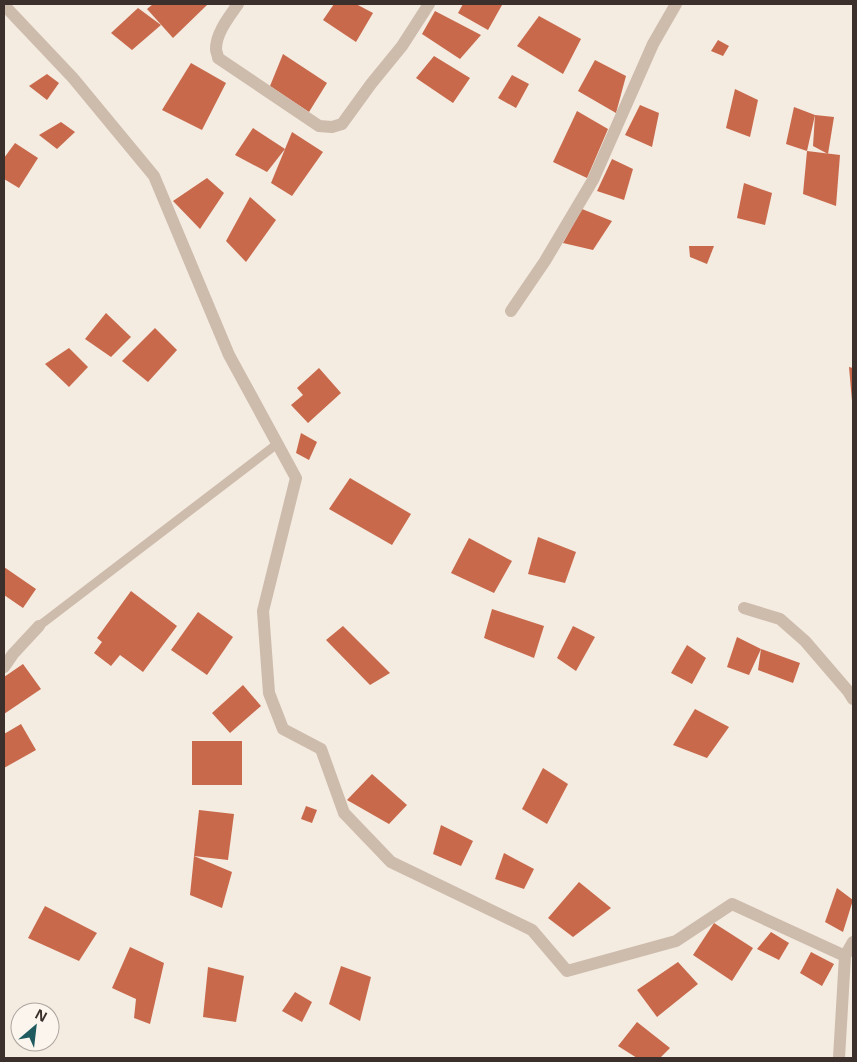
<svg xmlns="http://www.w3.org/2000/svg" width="857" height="1062" font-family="'Open Sans',sans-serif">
<rect width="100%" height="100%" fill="#f4ebe1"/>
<g fill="#c8694b">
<path d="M153 4H206L207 5 173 38 147 9Z"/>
<path d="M334 4H356L373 13 356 42 323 20Z"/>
<path d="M463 4H499L502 5 488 30 458 13Z"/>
<path d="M138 8 161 25 132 50 111 33Z"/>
<path d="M435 11 481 35 460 59 422 34Z"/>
<path d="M539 16 581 39 563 74 517 46Z"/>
<path d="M718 40 729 46 723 56 711 51Z"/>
<path d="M283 54 327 83 309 112 270 86Z"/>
<path d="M434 56 470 78 453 103 416 78Z"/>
<path d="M595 60 626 76 616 113 578 91Z"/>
<path d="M191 63 226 83 202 130 162 110Z"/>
<path d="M47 74 59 83 47 100 29 86Z"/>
<path d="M512 75 529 84 516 108 498 98Z"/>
<path d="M735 89 758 100 750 137 726 128Z"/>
<path d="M640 105 659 113 652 147 625 135Z"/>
<path d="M794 107 815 115 834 117 828 154 813 146 815 115 807 151 786 144Z"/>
<path d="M577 111 608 129 587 178 553 162Z"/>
<path d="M61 122 75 132 57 149 39 135Z"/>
<path d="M253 128 285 149 267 172 235 155Z"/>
<path d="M292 132 323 152 292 196 271 183Z"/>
<path d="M15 143 38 158 19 188 4 179V158Z"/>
<path d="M807 151 840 155 836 206 803 194Z"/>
<path d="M612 159 633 169 624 200 597 191Z"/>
<path d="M207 178 224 193 200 229 173 201Z"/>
<path d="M744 183 772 193 765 225 737 218Z"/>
<path d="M250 197 276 220 246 262 226 241Z"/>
<path d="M582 209 612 221 593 250 563 243Z"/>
<path d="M689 246H714L707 264 690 257Z"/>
<path d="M106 313 131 337 111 357 85 339Z"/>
<path d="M155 328 177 350 148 382 122 361Z"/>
<path d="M69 348 88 367 69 387 45 364Z"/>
<path d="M849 367 853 368V401H852Z"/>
<path d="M319 368 341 393 308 423 291 405 303 395 297 388Z"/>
<path d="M301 433 317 442 309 460 296 453Z"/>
<path d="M350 478 411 514 392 545 329 509Z"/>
<path d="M538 537 576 552 565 583 528 574Z"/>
<path d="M469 538 512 561 494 593 451 573Z"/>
<path d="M4 567 36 589 23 608 4 595Z"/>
<path d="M131 591 177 626 143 672 120 655 111 666 94 653 102 642 97 638Z"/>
<path d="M492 609 544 626 534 658 484 638Z"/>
<path d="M198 612 233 637 207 675 171 650Z"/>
<path d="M343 626 390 673 370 685 326 640Z"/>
<path d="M573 626 595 637 576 671 557 658Z"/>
<path d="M737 637 761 649 800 663 793 683 758 670 761 649 749 675 727 667Z"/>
<path d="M687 645 706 658 692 684 671 673Z"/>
<path d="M23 664 41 689 4 714V677Z"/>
<path d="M243 685 261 706 230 733 212 713Z"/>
<path d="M695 709 729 727 707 758 673 745Z"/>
<path d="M21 724 36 750 4 768V734Z"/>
<rect x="192" y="741" width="50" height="44"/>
<path d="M543 768 568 784 547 824 522 809Z"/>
<path d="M372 774 407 805 389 824 347 800Z"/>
<path d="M306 806 317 810 312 823 301 819Z"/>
<path d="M199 810 234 814 228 860 194 856Z"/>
<path d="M441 825 473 841 461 866 433 854Z"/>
<path d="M504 853 534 869 524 889 495 879Z"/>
<path d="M194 856 232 872 222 908 190 895Z"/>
<path d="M579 882 611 908 573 937 548 918Z"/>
<path d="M837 888 853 900 843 932 825 922Z"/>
<path d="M45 906 97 933 79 961 28 938Z"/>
<path d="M714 923 753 948 732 981 693 955Z"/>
<path d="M771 932 789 943 779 960 757 949Z"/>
<path d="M130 947 164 963 150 1024 134 1018 136 999 112 988Z"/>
<path d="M811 952 834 964 822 986 800 973Z"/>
<path d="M678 962 698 984 657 1017 637 990Z"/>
<path d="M341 966 371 977 360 1021 329 1004Z"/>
<path d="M208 967 244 976 236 1022 203 1017Z"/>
<path d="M295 992 312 1002 302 1022 282 1011Z"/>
<path d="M637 1022 670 1048 660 1058H637L618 1046Z"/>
</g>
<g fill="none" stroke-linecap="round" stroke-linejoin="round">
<path stroke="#cdbbac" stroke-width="9" d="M39 626 277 444"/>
<g stroke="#cdbbac" stroke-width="12">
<path d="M238 4C229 17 216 33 216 49 216 52 218 55 218 58L319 126 332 127 342 124 371 84 402 46 429 4"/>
<path d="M4 5 73 78 154 176 229 355 296 478 263 611 269 693 283 729 321 749 344 813 391 862 532 930 567 971 676 941 732 904 845 956 839 1058"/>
<path d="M511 311 545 261 593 180 653 44 676 4"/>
<path d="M744 608 780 619 805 641 848 691 853 699"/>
<path d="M4 667 13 654 39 626"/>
<path d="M845 956 853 942"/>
</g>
</g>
<rect width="857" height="1062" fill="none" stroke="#3b302b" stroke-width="10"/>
<g transform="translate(35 1027) rotate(28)"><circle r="24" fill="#fbf5ee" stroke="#aea6a0"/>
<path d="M0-4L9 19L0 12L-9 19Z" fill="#1f5a5e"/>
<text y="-8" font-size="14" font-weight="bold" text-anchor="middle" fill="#3b302b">N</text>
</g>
</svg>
